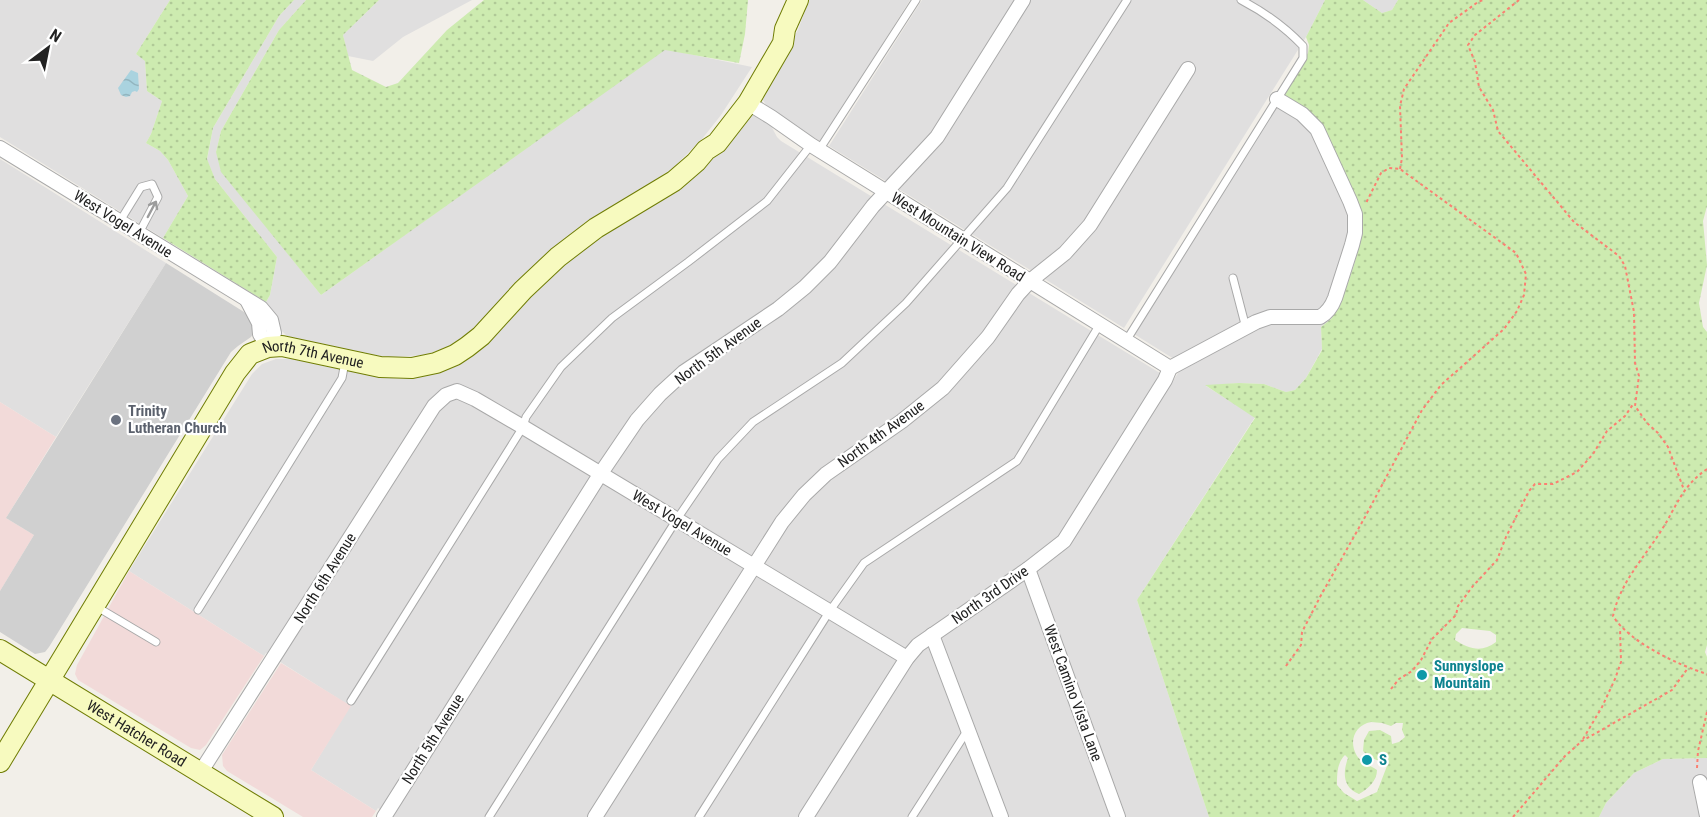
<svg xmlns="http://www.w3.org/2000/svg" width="1707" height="817" font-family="'Roboto Condensed',sans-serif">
<defs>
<pattern id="grass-dots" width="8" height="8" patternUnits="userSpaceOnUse" patternTransform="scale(1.5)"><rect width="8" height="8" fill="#cdebb0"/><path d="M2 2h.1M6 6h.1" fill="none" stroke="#b0c997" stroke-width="1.8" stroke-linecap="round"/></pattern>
<pattern id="water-waves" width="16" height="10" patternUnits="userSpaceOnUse" patternTransform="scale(1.5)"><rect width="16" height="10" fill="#aad3df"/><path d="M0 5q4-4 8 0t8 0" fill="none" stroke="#92b5bf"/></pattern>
</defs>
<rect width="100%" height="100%" fill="#f2efe9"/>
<g fill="#e0dfdf">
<path d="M0 0H170L136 54 145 60 147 91 162 101 151 134 146 143 160 151 168 160 188 196 163 238 0 137Z"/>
<path d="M294 0H306L279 30 221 131 216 152 285 250 321 295 665 49 752 67 721 115 702 139 673 168 643 188 595 217 551 250 518 281 471 331 460 340 449 346 426 355 390 357 362 354 287 336 280 329 274 313 266 302 270 295 277 257 215 179 207 160 213 128 279 16Z"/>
<path d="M379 0H472L403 37 373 61 348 56 343 35Z"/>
<path d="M809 0H910L821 142 768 108 763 100 764 89 798 30Z"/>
<path d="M922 0H1325L1306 37 1124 328 829 146Z"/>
<path d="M1363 0H1398L1392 10 1382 13Z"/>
<path d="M1282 95 1317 119 1324 128 1363 212V231L1354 265 1340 306 1331 319 1321 327 1322 349 1306 378 1295 390 1286 392 1264 384 1239 383 1206 386 1255 417 1137 600 1209 817H392L378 808 376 811 311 770 350 706 266 653 264 656 129 571 252 374 262 364 276 359H292L380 377 403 379 439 372 454 367 485 345 536 288 581 250 618 225 662 200 685 183 747 110 769 122 777 137 781 141 1173 381 1178 373 1184 368 1174 359 1134 334Z"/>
<path d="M0 159 166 263 56 437 0 402Z"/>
<path d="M1707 758V817H1599L1606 803 1634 773 1663 759Z"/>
</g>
<g fill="#f2dad9">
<path d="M0 402 56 437 6 518 34 535 0 591Z"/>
<path d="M129 571 264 656 206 745 200 750 191 748 78 680 75 674 77 665Z"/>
<path d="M281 663 351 706 311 770 376 811 372 817H303L227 771 223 766 222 755Z"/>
</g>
<path fill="#d0d0d0" d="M166 263 244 312 249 318 254 327V332L251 337 238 346 231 352 49 647 45 652 35 654 0 632V591L34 535 6 518Z"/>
<g fill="url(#grass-dots)" fill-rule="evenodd">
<path d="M170 0H294L279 16 213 128 207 159 215 179 277 257 270 295 266 302 163 238 188 196 168 160 160 151 146 143 151 134 162 101 147 91 145 61 136 54Z"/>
<path d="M306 0H379L343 35 352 70 386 87 398 83 447 30 484 0H748L745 34 739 63 665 50 321 295 221 172 216 152 221 131 279 30Z"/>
<path d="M1325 0H1363L1382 13 1392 10 1398 0H1707V206L1703 221 1707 265 1699 303 1703 327 1707 332V645L1705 652 1707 657V758L1663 759 1634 773 1606 803 1599 817H1209L1137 600 1255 418 1205 385 1239 383 1264 384 1286 392 1295 390 1306 378 1322 350 1321 327 1331 319 1340 306 1354 265 1363 231 1362 212 1324 128 1316 119 1282 95 1308 53 1309 45 1306 37ZM1462 628 1490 631 1496 635V642C1482 653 1469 649 1455 640L1456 634ZM1371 722 1382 723 1391 726 1396 723H1403L1402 730 1405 737 1399 742 1392 744 1391 736 1380 730 1369 731 1364 740 1363 751C1372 761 1380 759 1387 766L1377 792 1357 801 1344 793 1337 785C1337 774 1337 763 1345 755L1348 758C1343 772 1342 787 1359 794 1368 789 1377 781 1377 770 1371 766 1361 762 1357 756 1348 741 1355 725 1371 722Z"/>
</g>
<path fill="url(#water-waves)" d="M131 70 138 73 139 89 137 92 135 91 132 92 130 96 126 97 121 95 118 88Z"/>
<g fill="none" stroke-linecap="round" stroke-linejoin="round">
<g stroke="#a9a9a9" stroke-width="9">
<g id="lane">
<path d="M819 150 916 0"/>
<path d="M120 221 141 187 152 184 158 197 139 233"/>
<path d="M1233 278 1246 328"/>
<path d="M1126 341 1303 58V46C1285 27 1264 12 1241 0"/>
<path d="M97 607 156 642"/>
<path d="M198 610 342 378 345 362"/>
<path d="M351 701 523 427 526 417 561 367 612 318 688 262 767 201 811 145"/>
<path d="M489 817 677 519 718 459 753 422 842 363 906 303 1007 188 1127 0"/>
<path d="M699 817 829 612 864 563 1017 461 1100 324"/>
<path d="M912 817 967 731"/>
</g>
</g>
<g stroke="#a9a9a9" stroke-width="16">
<g id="street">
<path d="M748 103 771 117 811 145 1170 368"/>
<path d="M0 148 261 308 271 320 274 333 268 347"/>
<path d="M247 300 259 323 260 334 268 347"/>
<path d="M1170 368 1256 322 1270 317H1320C1327 313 1332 306 1335 298L1352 245 1355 233V214L1350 201 1317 129 1302 114 1277 99"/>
<path d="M1028 569 1118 817"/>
<path d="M932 635 1001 817"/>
<path d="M200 773 434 406 446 395 457 391 475 399 523 427 907 658"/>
<path d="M1700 782 1707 816"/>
<path d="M384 817 601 473 637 420 660 394 684 372 778 309 805 287 830 262 873 206 886 192 937 137 1023 0"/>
<path d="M595 817 782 522 804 495 826 474 902 421 943 388 988 337 1018 294 1030 281 1065 253 1090 225 1188 69"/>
<path d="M806 817 907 658 918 645 1028 569 1064 541 1165 380 1170 368"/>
</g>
</g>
<g stroke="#707d05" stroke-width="22">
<g id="secondary">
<path id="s1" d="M0 650 273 817"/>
<path id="s2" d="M0 762 235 373 250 354 268 347 282 346 380 367 412 368 436 363 455 355 467 347 481 336 523 290 558 257 596 228 674 181 696 162 706 150 717 143 748 103 783 43 785 29 798 0"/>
</g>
</g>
<g stroke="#fa8072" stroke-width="2" stroke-dasharray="3 3" stroke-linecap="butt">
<path d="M1519 0 1475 35 1468 45 1475 62 1479 87 1493 110 1498 131 1574 222 1619 256 1625 266 1634 312 1635 363 1639 376 1635 406 1647 423 1658 433 1668 447 1684 490"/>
<path d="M1400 169 1402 158 1400 106 1404 89 1449 23 1478 2 1483 0"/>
<path d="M1707 469C1681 487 1677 506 1661 531 1643 559 1620 583 1613 616 1629 642 1678 665 1707 674"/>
<path d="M1286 666 1301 645 1302 632 1320 597 1365 517 1422 410 1441 385 1504 329 1517 311 1524 295 1526 274 1516 253 1400 169 1389 168 1381 173 1366 203"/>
<path d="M1391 689 1399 679 1412 671 1421 660 1432 639 1456 615 1458 606 1473 586 1497 560 1506 537 1529 491 1535 484H1553L1577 472 1593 454 1607 431 1625 416 1634 403"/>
<path d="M1583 739 1602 707 1615 679 1621 662 1620 628"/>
<path d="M1697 768 1698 751 1707 712"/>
<path d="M1513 817 1565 756 1582 741 1672 690 1688 668"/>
</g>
<use href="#lane" stroke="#fff" stroke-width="7"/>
<use href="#street" stroke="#fff" stroke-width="14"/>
<use href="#secondary" stroke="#f7fabf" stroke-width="20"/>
</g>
<defs><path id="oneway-shaft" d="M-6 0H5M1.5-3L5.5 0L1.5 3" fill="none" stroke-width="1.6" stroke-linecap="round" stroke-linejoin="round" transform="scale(1.5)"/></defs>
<use stroke="#9c9c9c" href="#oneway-shaft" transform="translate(152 209) rotate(-62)"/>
<circle fill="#6b7280" stroke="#fff" stroke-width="2" cx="116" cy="420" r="6"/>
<g fill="#0f9aa8" stroke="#fff" stroke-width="2">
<circle cx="1422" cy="675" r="6"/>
<circle cx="1367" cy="760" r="6"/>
</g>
<g text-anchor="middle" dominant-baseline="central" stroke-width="4.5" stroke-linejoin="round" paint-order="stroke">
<g font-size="15" fill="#222" stroke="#fff">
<text transform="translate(123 224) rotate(32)">West Vogel Avenue</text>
<text transform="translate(958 237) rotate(32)">West Mountain View Road</text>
<text transform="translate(718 351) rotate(-36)">North 5th Avenue</text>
<text stroke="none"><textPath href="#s2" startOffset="544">North 7th Avenue</textPath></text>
<text transform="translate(881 434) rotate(-36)">North 4th Avenue</text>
<text transform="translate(682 523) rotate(31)">West Vogel Avenue</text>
<text transform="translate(325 578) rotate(-58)">North 6th Avenue</text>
<text transform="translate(990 595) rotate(-35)">North 3rd Drive</text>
<text transform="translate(1073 693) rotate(70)">West Camino Vista Lane</text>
<text stroke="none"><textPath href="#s1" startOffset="160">West Hatcher Road</textPath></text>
<text transform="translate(433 739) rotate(-58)">North 5th Avenue</text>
</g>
<g font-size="15" font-weight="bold" fill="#5b616d" stroke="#fff" text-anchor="start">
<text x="128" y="411">Trinity<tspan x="128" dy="17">Lutheran Church</tspan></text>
</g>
<g font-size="15" font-weight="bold" fill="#0d838f" stroke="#fff" text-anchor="start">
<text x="1434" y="666">Sunnyslope<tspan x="1434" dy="17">Mountain</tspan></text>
<text x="1379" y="760">S</text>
</g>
</g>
<g transform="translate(48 48) rotate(32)" stroke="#ffffff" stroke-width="4.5" paint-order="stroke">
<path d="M0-4.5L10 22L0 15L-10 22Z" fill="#222222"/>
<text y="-9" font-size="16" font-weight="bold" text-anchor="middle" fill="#222222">N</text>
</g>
</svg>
